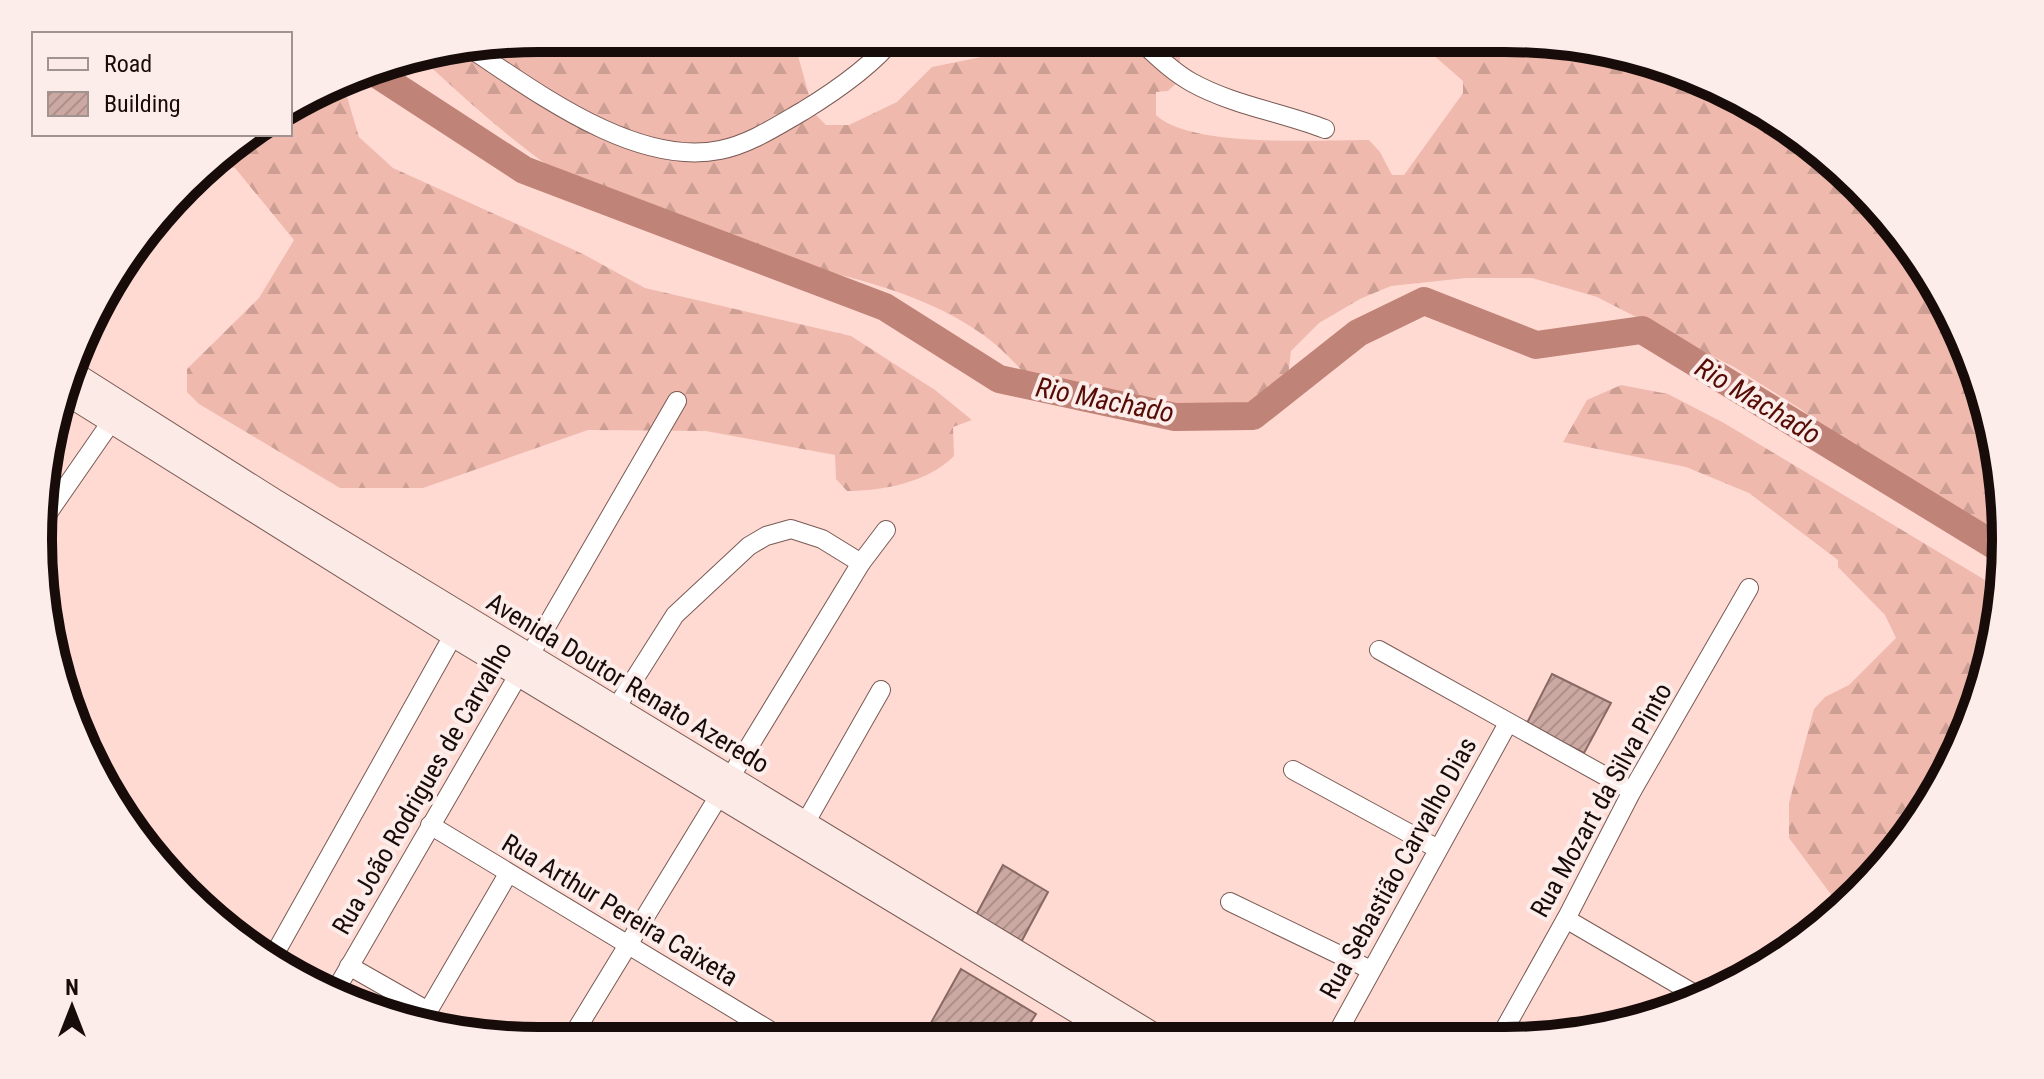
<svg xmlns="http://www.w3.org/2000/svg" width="2044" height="1079" font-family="'Roboto Condensed',sans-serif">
<defs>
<pattern id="forest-firs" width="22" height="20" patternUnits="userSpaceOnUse" patternTransform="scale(2)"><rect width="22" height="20" fill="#f0b9ae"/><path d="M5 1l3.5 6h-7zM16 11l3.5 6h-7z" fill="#cd9e94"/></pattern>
<pattern id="building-hatch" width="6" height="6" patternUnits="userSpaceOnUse" patternTransform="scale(2)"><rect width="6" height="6" fill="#cba8a2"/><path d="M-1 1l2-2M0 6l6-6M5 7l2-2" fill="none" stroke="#ae8f8a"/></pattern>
</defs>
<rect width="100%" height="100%" fill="#ffdad3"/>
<g fill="url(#forest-firs)">
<path d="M540 38H793L814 113 826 125H849L897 102 932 67 991 55H1027L1039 44V39H1180V80L1168 91 1156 92V115C1189 148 1320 140 1369 140L1380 152 1392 175H1404L1463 93V81L1415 39H1537L1727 90 1882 209 1980 379 2002 549 1886 483 1802 410 1734 367 1597 297 1532 278H1466L1391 286 1360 299 1319 323 1291 351 1285 402 1269 414 1143 413 1080 387H1038C1024 373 1010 357 995 344 911 274 775 267 674 233 576 199 496 128 421 58Z"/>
<path d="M343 83 359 137 393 168 583 254 645 288 851 336 935 390 972 420 953 427 954 456C928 482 884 491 847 491L836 479 835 455 706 431 588 430 423 488H340L199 404 187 392V369L259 298 294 240 235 168 214 163C242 133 250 134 290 134V112Z"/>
<path d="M1621 385 1668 394 1724 423 2000 589 1954 762 1882 870 1841 908 1789 838V803L1814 709 1825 697 1849 685 1896 638 1885 615 1838 567V560L1749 493 1686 467 1563 442 1587 400Z"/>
</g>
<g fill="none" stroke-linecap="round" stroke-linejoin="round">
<path stroke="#c08378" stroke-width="28" d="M369 69 524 170 885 307 999 379 1175 417 1253 416 1358 333 1424 301 1536 345 1642 330 2002 550"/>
</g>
<g fill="url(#building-hatch)" stroke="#896964" stroke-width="2">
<path d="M1552 674 1611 703 1584 753 1526 725Z"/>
<path d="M1003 865 1048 892 1019 946 974 919Z"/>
<path d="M961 969 1036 1014 1021 1038 922 1039Z"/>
</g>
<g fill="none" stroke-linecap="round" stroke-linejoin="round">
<g stroke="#795a54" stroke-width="20">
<g id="street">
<path d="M1138 39C1155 54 1171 71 1191 82 1232 105 1281 112 1325 129"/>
<path d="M471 49C538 93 636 167 720 150 750 144 777 126 803 111 834 92 871 67 894 38"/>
<path d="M48 513 118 412"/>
<path d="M1379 650 1632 791"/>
<path d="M609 719 675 615 749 546 766 536 791 529 822 539 861 563"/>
<path d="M1293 770 1438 849"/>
<path d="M430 825 784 1039"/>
<path d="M799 834 881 690"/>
<path d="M1230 902 1371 970"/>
<path d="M1566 919 1703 999"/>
<path d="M273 957 459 625"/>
<path d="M349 966 428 1011"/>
<path d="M334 993 677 401"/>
<path d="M424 1018 508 874"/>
<path d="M1335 1037 1507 725"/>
<path d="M1500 1037 1566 919 1632 791 1749 588"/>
<path d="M570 1040 861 563 886 530"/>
</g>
</g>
<g stroke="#795a54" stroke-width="26">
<g id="secondary">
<path d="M72 373 274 501 1158 1038"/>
<path d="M64 391 454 635 1122 1038"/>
</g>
</g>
<use href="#street" stroke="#fff" stroke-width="18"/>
<use href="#secondary" stroke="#fbeae6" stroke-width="24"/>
</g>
<g text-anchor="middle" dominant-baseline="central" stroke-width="8" stroke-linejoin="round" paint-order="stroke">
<g font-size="26" fill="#180c0a" stroke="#fcedea">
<text transform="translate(628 683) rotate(31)">Avenida Doutor Renato Azeredo</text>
<text transform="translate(422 788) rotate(-60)">Rua João Rodrigues de Carvalho</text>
<text transform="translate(1601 800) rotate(-61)">Rua Mozart da Silva Pinto</text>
<text transform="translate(1398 868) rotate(-61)">Rua Sebastião Carvalho Dias</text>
<text transform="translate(620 910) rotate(31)">Rua Arthur Pereira Caixeta</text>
</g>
<g font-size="28" font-style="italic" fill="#560c05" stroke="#fcedea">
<text transform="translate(1105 400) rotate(11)">Rio Machado</text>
<text transform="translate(1758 401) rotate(31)">Rio Machado</text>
</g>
</g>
<path d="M0 0H2044V1079H0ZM539 52H1505A487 487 0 0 1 1992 539V540A487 487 0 0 1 1505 1027H539A487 487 0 0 1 52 540V539A487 487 0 0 1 539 52Z" fill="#fcedea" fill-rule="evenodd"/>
<path fill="none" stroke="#180c0a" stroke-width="10" d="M539 52H1505A487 487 0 0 1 1992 539V540A487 487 0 0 1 1505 1027H539A487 487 0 0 1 52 540V539A487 487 0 0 1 539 52Z"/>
<rect x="32" y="32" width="260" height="104" fill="#fcedea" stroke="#a19390" stroke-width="2"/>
<rect x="48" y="58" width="40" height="12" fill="#fbeae6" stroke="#a19390" stroke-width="2"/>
<text x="104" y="72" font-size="24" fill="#180c0a">Road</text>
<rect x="48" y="92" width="40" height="24" fill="url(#building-hatch)" stroke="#a19390" stroke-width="2"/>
<text x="104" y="112" font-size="24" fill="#180c0a">Building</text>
<g transform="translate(72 1007)" stroke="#fcedea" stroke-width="6" paint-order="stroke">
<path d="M0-6L14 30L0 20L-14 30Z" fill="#180c0a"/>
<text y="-12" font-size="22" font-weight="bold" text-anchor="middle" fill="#180c0a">N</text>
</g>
</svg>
